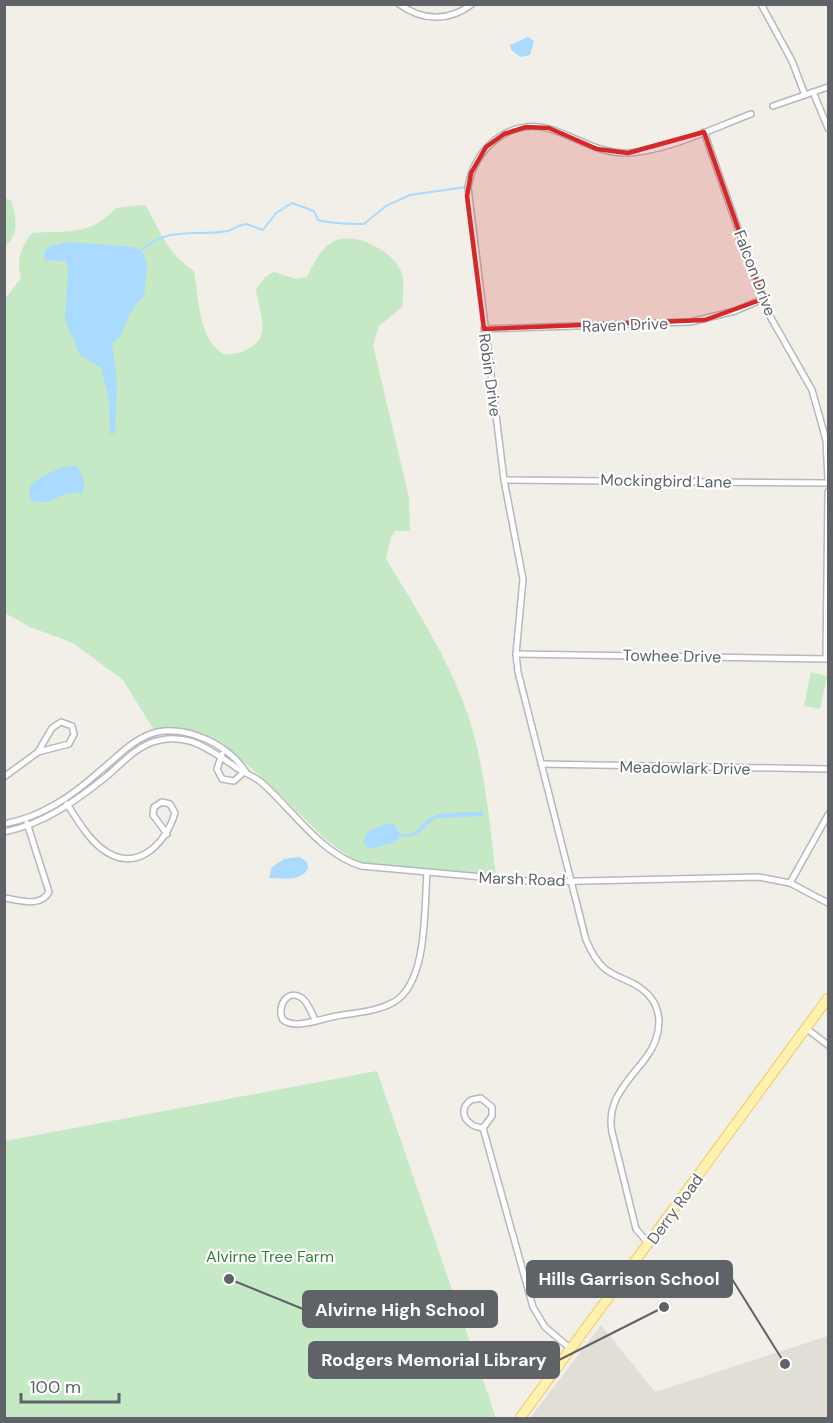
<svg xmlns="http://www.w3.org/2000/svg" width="833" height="1423" font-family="'DM Sans',sans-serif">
<rect width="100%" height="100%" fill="#f1efe8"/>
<path fill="#e1ded6" d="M601 1325 655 1392 828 1336V1418H530Z"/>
<g fill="#c5e8c5">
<path d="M5 198 11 201C17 219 19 233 5 247Z"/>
<path d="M145 205C162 233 165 251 194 271 199 298 198 339 223 354 234 355 242 353 251 347 272 335 258 309 256 289L265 277 274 272 296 279 307 277C313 266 319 250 331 243 352 229 395 251 402 274 405 282 402 297 403 306L379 326 373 345 409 498 410 531H395L391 537 386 559C417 610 450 661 469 718 485 769 490 824 496 877L357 862 326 840 262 777 225 747 212 739 187 730H154L123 680 73 643 30 627 5 613V299L21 278C16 260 21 247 32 233 68 230 89 237 116 208Z"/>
<path d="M811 672 827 676 820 709 804 706Z"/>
<path d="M377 1071 496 1418H5V1141Z"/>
</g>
<g fill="#aadaff">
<path d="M528 37 534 41 530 55 520 57 511 50 510 45Z"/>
<path d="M67 242 134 247 143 253 147 265 145 287 144 295 132 310 118 340 112 343 117 383 115 433 110 434 109 398 101 368 80 355 65 320 68 270 66 261 44 260V252L49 247Z"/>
<path d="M77 466 84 480 83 492 65 494 44 503 31 501 29 488C37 477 64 464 77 466Z"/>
<path d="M483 811V816L435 818 417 835 400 837 394 843 369 849 363 841C366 830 384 822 394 824L401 835 414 833 426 820 438 814Z"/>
<path d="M300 857 307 862 308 869C299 882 284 878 269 878L272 867 284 859Z"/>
</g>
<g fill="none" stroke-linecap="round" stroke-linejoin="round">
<path stroke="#aadaff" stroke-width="2" d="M140 251C169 225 195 237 228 231 234 229 239 225 246 224L263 230 276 213 292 203 314 211 318 220C333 224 349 224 364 224L386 206 410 195 466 187"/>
<g stroke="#b5b8bc" stroke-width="8">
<g id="street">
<path d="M399 4C422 21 449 22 472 4"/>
<path d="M761 4 792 61 805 95"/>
<path d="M813 92 828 128"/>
<path d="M773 106 828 87"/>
<path d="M704 132 767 311 812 390 826 440 828 479"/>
<path d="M484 329 690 322 735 311 763 299"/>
<path d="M504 480 828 483"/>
<path d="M516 654 828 659"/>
<path d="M826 659 828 492"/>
<path d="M222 754 217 769 222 779 234 781 245 771"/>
<path d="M541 764 828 769"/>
<path d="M4 777 38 752 52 728 61 722 72 726 74 734 69 744 38 752"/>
<path d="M67 804C77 819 87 837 101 848 134 875 165 846 175 813L170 804 162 802 154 807 153 815 167 834"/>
<path d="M4 824C42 817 72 796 100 771 115 759 129 743 148 735 180 722 228 743 245 771"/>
<path d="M4 832C44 824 76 801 107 776 121 764 133 750 150 743 185 730 207 748 234 766 242 772 252 775 261 782 293 810 320 853 361 866L539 882 759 877 790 883 828 903"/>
<path d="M790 883 828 815"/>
<path d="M4 898C20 900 40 908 49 892L27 823"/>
<path d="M315 1020C312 1013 308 1003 302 998 287 988 276 1007 283 1020 295 1029 317 1020 332 1017 351 1013 377 1012 394 1002 428 982 424 909 427 873"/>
<path d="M807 1029 828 1045"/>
<path d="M483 1128C467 1127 456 1111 471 1100L481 1098 492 1107V1116L483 1128 533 1307 545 1327 571 1349"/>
<path d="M649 1244 636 1229 612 1132C606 1101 627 1082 645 1059 663 1036 666 1005 639 987 628 979 613 977 603 967 595 960 590 949 586 940L518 672 516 654 523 579 504 480 468 188C473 150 509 117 550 129 577 137 598 154 628 153 667 151 714 128 751 114"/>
</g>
</g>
<g stroke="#f2c960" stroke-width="11">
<path id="primary" d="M520 1418 828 998"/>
</g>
<use href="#street" stroke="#fff" stroke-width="5"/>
<use href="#primary" stroke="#fff2af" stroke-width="9"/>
</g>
<path fill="#d62828" fill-opacity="0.2" stroke="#d62828" stroke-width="4.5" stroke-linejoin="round" d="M526 127 549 128 597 149 628 153 704 132 763 299 705 320 484 329 467 196 471 173 486 147 504 134Z"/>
<g text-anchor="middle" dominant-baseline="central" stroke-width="4.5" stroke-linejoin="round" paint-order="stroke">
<g font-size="16" fill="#5f6368" stroke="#fff">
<text transform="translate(755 273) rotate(69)">Falcon Drive</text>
<text transform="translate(625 325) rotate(-2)">Raven Drive</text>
<text transform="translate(490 375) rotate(82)">Robin Drive</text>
<text transform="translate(666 481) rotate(1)">Mockingbird Lane</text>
<text transform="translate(672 656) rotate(1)">Towhee Drive</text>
<text transform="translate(685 768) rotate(1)">Meadowlark Drive</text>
<text transform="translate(522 879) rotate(2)">Marsh Road</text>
<text transform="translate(675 1209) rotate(-54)">Derry Road</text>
</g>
<g font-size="16" fill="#348238" stroke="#fff">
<text x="270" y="1256">Alvirne Tree Farm</text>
</g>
</g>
<path fill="none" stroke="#5f6368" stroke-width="2" d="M785 1364L732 1279M229 1279L303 1309M664 1307L559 1360"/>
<g fill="#5f6368" stroke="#fff" stroke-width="2">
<circle cx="785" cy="1364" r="6"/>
<circle cx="229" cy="1279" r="6"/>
<circle cx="664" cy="1307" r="6"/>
</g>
<g fill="#5f6368" stroke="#5f6368" stroke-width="2">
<rect x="527" y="1261" width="205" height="36" rx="6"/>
<rect x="303" y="1291" width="194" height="36" rx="6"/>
<rect x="309" y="1342" width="250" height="36" rx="6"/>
</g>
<g font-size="18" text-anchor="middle" font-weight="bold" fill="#fff">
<text x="629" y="1285">Hills Garrison School</text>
<text x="400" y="1316">Alvirne High School</text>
<text x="434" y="1366">Rodgers Memorial Library</text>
</g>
<rect width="833" height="1423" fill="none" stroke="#5f6368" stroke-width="12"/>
<path d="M21 1393v9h98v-9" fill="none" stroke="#5f6368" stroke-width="3"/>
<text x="30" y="1393" font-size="18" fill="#5f6368" stroke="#ffffff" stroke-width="4.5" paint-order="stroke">100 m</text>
</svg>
